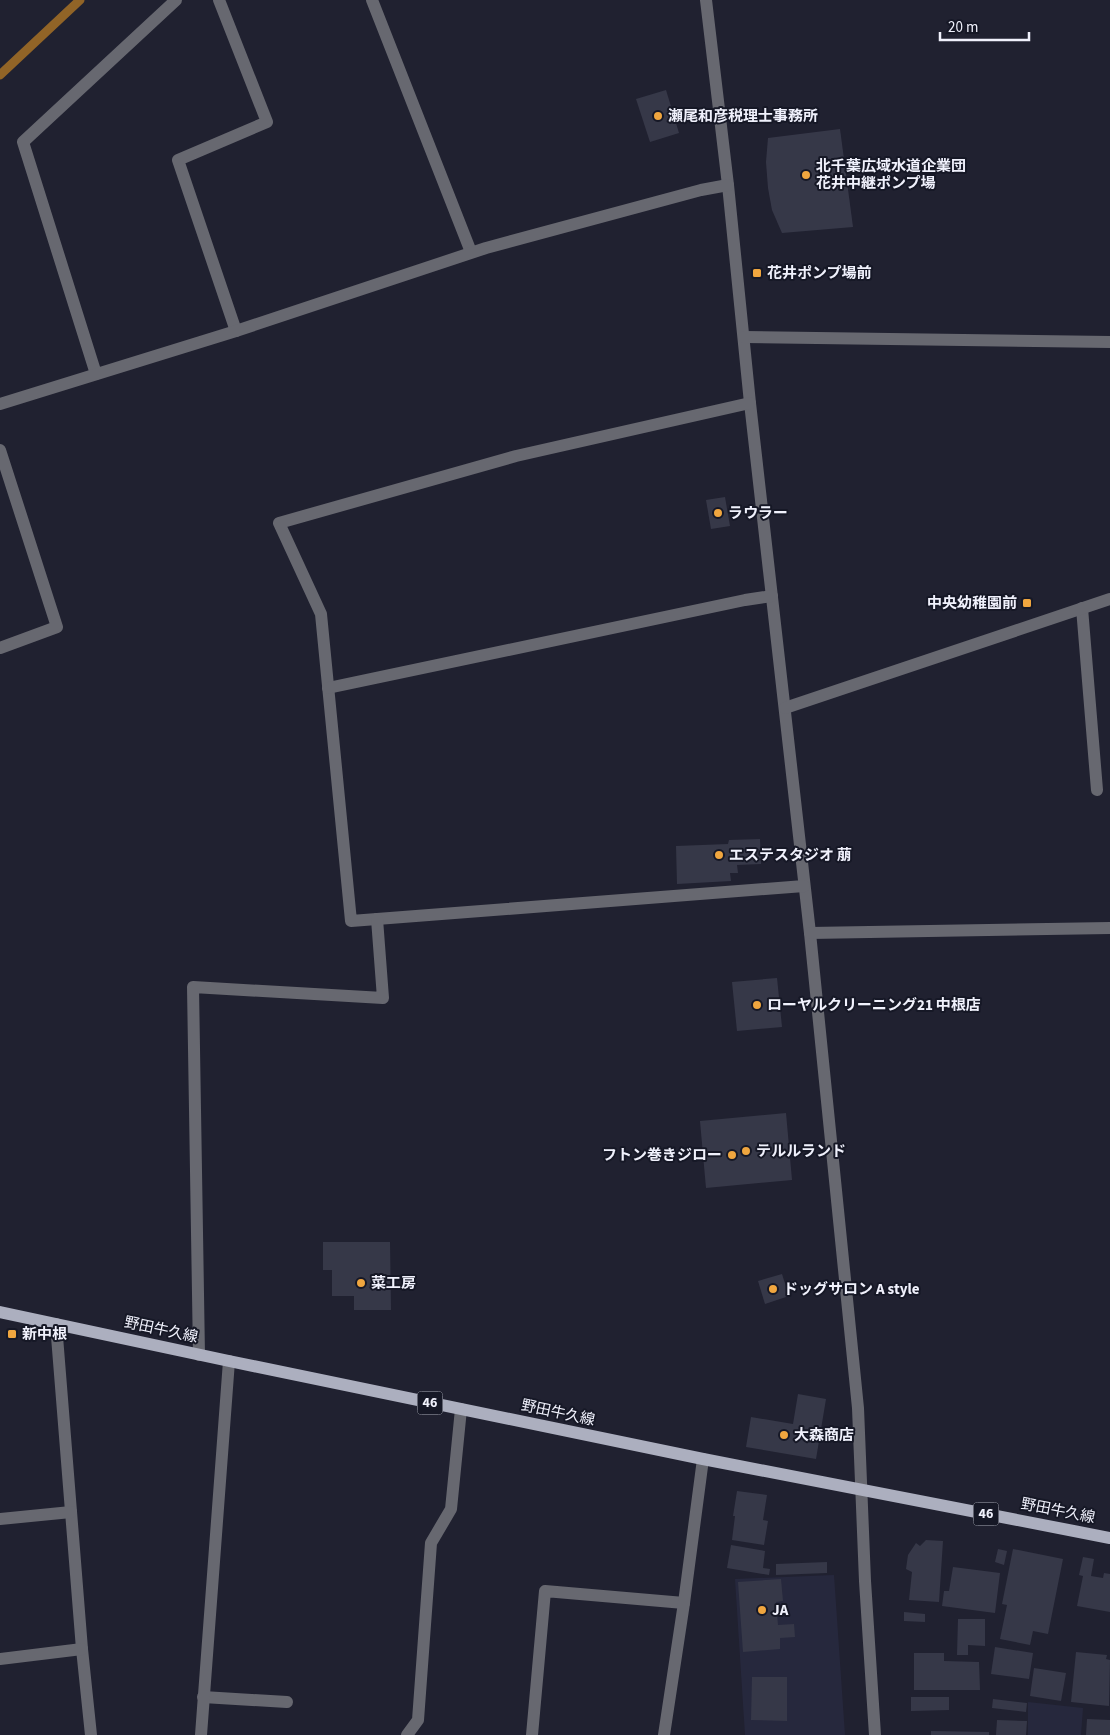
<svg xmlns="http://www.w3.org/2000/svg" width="1110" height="1735" font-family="'Source Sans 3','Noto Sans JP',sans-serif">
<rect width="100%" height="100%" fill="#202130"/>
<g fill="#26283d">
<path d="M834 1575 845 1735H745L735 1579Z"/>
<path d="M1028 1702 1083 1708 1081 1735H1028Z"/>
</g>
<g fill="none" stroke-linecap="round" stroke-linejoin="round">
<path stroke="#916427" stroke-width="9" d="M0 75 80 0"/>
</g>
<g fill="#363848">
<path d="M666 90 679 133 650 142 636 99Z"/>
<path d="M840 129 853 227 782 233 772 210 768 188 766 162 768 138Z"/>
<path d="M725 497 730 526 711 529 706 500Z"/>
<path d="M760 839 761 864 737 865 738 873H730L731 881 677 884 676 846 728 844 729 840Z"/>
<path d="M777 978 782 1027 737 1031 732 982Z"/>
<path d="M786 1113 792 1180 706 1188 700 1121Z"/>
<path d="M323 1242H390L391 1310H354V1296H332V1270H323Z"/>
<path d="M782 1274 789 1296 765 1304 758 1281Z"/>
<path d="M798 1394 826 1399 816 1459 746 1447 751 1417 793 1424Z"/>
<path d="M737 1491 767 1495 763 1520 768 1521 764 1545 732 1540 735 1516H733Z"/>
<path d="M926 1540 943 1541 939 1602 909 1600 912 1572 906 1569 908 1555 916 1543 920 1546Z"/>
<path d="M731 1545 765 1551 763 1568 770 1569 769 1575 727 1568Z"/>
<path d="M998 1549 1007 1551 1004 1565 995 1562Z"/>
<path d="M1013 1549 1063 1559 1048 1634 1033 1631 1030 1645 1000 1639 1007 1605 1002 1604Z"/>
<path d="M1083 1557 1094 1559 1091 1576 1103 1578 1104 1573 1110 1574V1612L1077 1606 1083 1576 1079 1575Z"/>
<path d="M827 1562V1573L776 1575V1564Z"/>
<path d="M953 1567 1000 1573 995 1613 942 1606 944 1591H949Z"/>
<path d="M781 1579 783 1601 776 1602 778 1625 794 1624 795 1637 780 1638V1649L743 1652 738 1582Z"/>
<path d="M904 1612 925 1614V1622L904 1621Z"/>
<path d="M958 1619H985V1646L968 1645V1655H957Z"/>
<path d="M995 1647 1033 1653 1029 1679 991 1674Z"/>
<path d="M1076 1652 1107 1655 1106 1659 1110 1660 1109 1706 1071 1702Z"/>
<path d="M914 1653H944V1661L979 1662 980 1690H914Z"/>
<path d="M1034 1668 1066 1673 1061 1701 1030 1696Z"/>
<path d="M752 1677H787V1721L751 1720Z"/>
<path d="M911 1697H949V1710L911 1711Z"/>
<path d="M993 1699 1027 1703 1026 1712 992 1708Z"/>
<path d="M1087 1719 1110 1720V1735H1086Z"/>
<path d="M997 1720 1027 1721 1026 1735H996Z"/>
<path d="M931 1731 989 1732V1735H931Z"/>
</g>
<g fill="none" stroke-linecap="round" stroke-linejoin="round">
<g stroke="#676870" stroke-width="12">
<path d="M219 0 267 122 178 160 236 331"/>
<path d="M372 0 471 252"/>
<path d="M706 0 728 185 750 403 810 933 858 1408 865 1581 875 1735"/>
<path d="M744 337 1110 342"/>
<path d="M96 374 23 142 176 0"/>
<path d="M750 403 516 456 279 523 321 614 351 921 804 886"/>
<path d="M0 404 236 331 486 248 701 190 728 185"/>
<path d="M0 450 57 627 0 648"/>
<path d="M1082 608 1097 790"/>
<path d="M328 688 745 600 772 596"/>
<path d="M785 708 1110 599"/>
<path d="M810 933 1110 928"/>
<path d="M56 1324 82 1649 91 1735"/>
<path d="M199 1355 193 987 383 998 377 919"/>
<path d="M0 1519 71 1512"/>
<path d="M0 1659 82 1649"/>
<path d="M203 1697 287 1702"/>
<path d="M201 1735 229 1361"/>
<path d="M407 1735 418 1720 431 1543 451 1509 461 1409"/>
<path d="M532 1735 545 1591 684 1603"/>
<path d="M664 1735 684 1603 703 1459"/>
</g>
<path stroke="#acafbf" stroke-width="12" d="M0 1312 229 1361 703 1459 1110 1538"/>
</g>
<g fill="#f0a63f" stroke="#161826" stroke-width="2">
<circle cx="658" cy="116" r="5"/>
<circle cx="806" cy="175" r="5"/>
<rect x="752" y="268" width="10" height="10" rx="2.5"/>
<circle cx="718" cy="513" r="5"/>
<rect x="1022" y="598" width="10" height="10" rx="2.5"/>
<circle cx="719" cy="855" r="5"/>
<circle cx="757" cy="1005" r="5"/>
<circle cx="746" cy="1151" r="5"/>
<circle cx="732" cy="1155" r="5"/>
<circle cx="361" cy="1283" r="5"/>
<circle cx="773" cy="1289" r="5"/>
<rect x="7" y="1329" width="10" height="10" rx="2.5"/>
<circle cx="784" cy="1435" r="5"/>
<circle cx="762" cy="1610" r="5"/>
</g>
<g text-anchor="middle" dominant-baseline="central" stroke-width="4" stroke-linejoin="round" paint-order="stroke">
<g fill="#161826" stroke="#afb0bc" stroke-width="1">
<rect x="417.5" y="1391.5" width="25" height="23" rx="4"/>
<rect x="973.5" y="1502.5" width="25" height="23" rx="4"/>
</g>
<g font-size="14" font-weight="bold" fill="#f0f1fc">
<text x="430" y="1403">46</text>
<text x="986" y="1514">46</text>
</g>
<g font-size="15" font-weight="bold" fill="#f0f1fc" stroke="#161826" text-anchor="start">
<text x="668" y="116">瀬尾和彦税理士事務所</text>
<text x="816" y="166">北千葉広域水道企業団<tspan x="816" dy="17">花井中継ポンプ場</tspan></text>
<text x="767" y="273">花井ポンプ場前</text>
<text x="728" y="513">ラウラー</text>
<text x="1017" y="603" text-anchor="end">中央幼稚園前</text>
<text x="729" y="855">エステスタジオ 萠</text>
<text x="767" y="1005">ローヤルクリーニング21 中根店</text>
<text x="756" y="1151">テルルランド</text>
<text x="722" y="1155" text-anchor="end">フトン巻きジロー</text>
<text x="371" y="1283">菜工房</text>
<text x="783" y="1289">ドッグサロン A style</text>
<text x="22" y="1334">新中根</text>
<text x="794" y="1435">大森商店</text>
<text x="772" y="1610">JA</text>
</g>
<g font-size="15" fill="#f0f1fc" stroke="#161826">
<text transform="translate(161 1330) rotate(12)">野田牛久線</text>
<text transform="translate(558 1413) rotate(12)">野田牛久線</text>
<text transform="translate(1058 1511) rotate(11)">野田牛久線</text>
</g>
</g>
<path d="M940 32v8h89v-8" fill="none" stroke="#f0f1fc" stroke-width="2.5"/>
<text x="948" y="32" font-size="15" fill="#f0f1fc" stroke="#161826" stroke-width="4" paint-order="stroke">20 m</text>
</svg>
